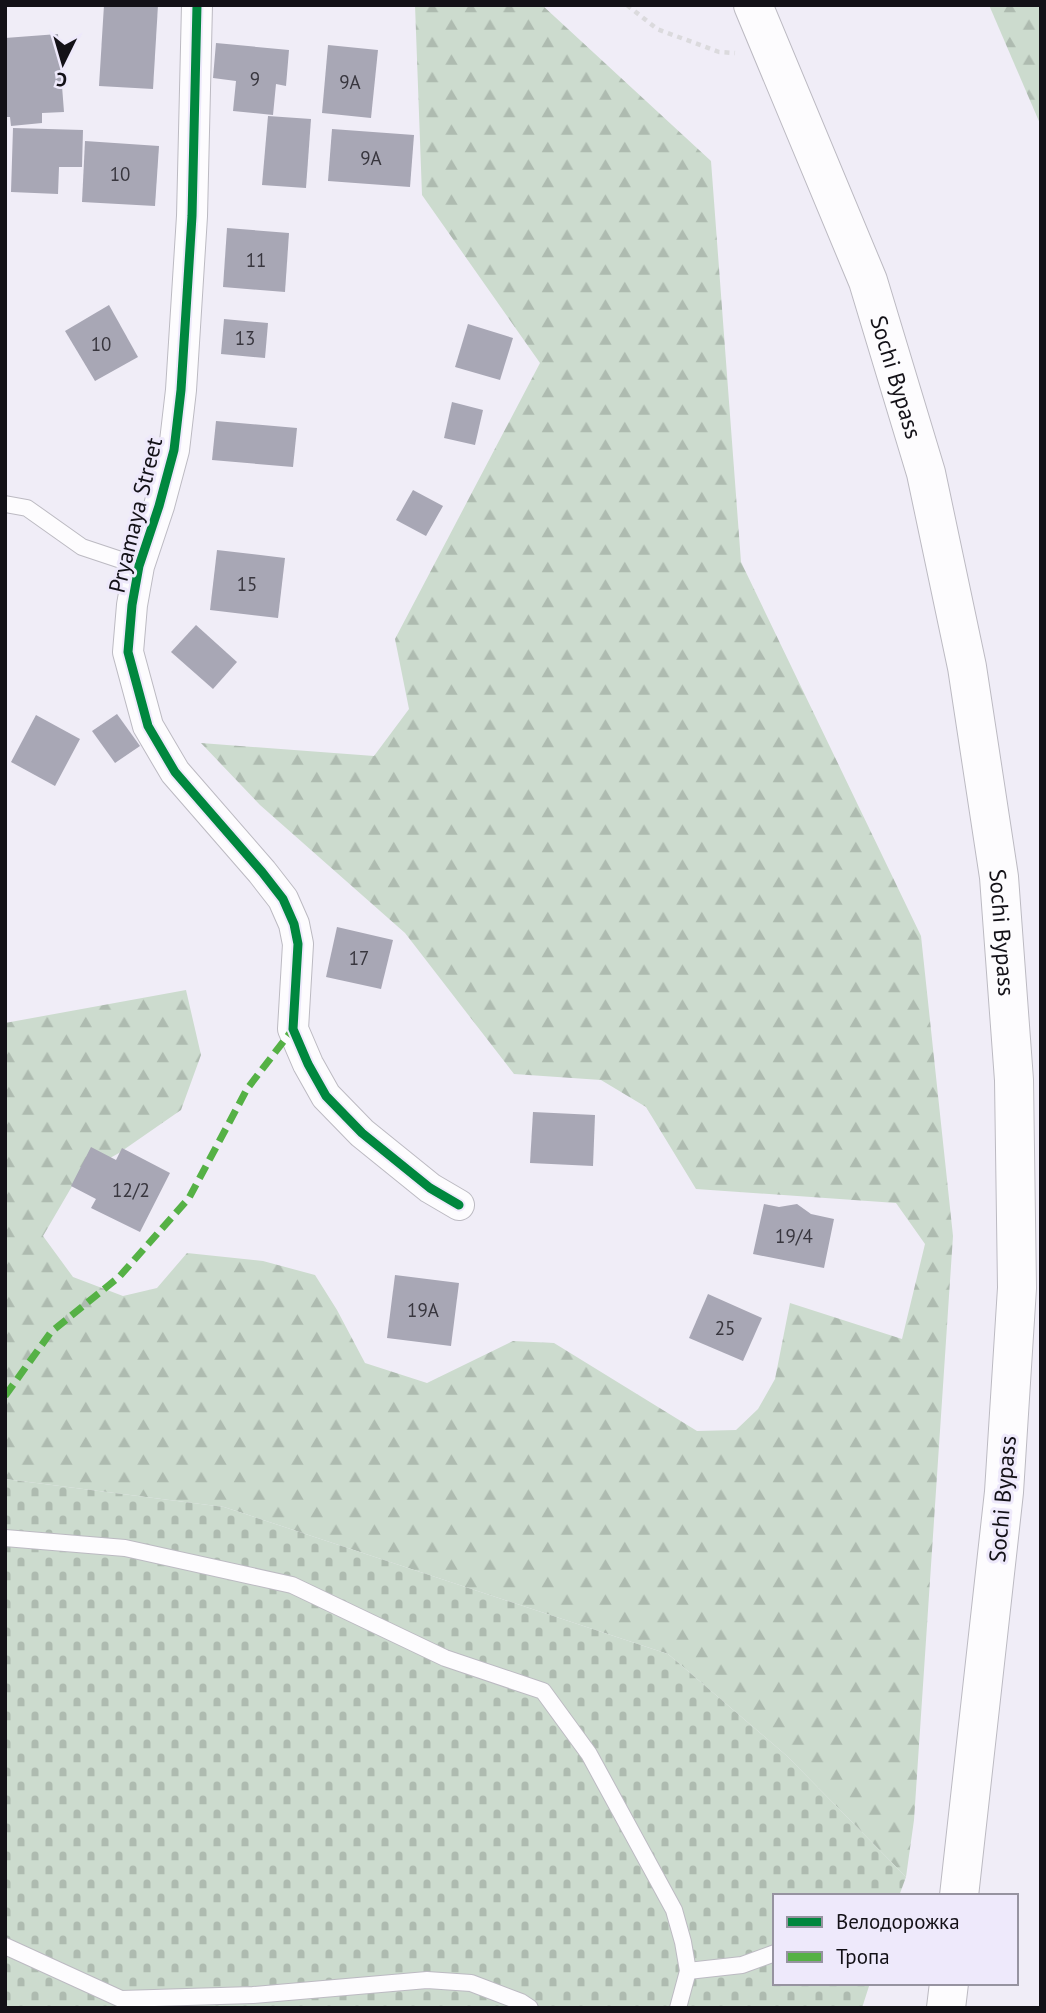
<svg xmlns="http://www.w3.org/2000/svg" width="1046" height="2013" font-family="'PT Sans',sans-serif">
<defs>
<pattern id="forest-firs" width="22" height="20" patternUnits="userSpaceOnUse" patternTransform="scale(1.75)"><rect width="22" height="20" fill="#ccdbce"/><path d="M5 1l3.5 6h-7zM16 11l3.5 6h-7z" fill="#aebbb0"/></pattern>
<pattern id="cemetery-stones" width="16" height="16" patternUnits="userSpaceOnUse" patternTransform="scale(1.75)"><rect width="16" height="16" fill="#ccdbce"/><path d="M2 7V4a2 2 0 0 1 4 0v3zM10 15v-3a2 2 0 0 1 4 0v3z" fill="#aebbb0"/></pattern>
</defs>
<rect width="100%" height="100%" fill="#f0edf7"/>
<g fill="url(#forest-firs)">
<path d="M415 5H542L711 161 741 562 921 936 953 1236 914 1820 906 1877 787 1756 668 1654 224 1507 5 1479V1023L186 990 201 1055 181 1110 119 1153 78 1176 43 1236 73 1277 123 1296 157 1288 187 1253 263 1261 315 1275 337 1310 365 1363 427 1383 513 1341 554 1343 697 1431 736 1430 758 1409 775 1379 790 1303 902 1339 925 1244 896 1203 696 1189 646 1107 601 1080 514 1074 405 933 260 805 201 743 374 756 409 709 395 639 540 363 422 195Z"/>
<path d="M989 5H1041V126Z"/>
</g>
<path fill="url(#cemetery-stones)" d="M5 1479 224 1507 668 1654 787 1756 906 1877 899 1896H775V1983H870L862 2008H5Z"/>
<g fill="#a8a7b5">
<path d="M104 5H158L153 89 99 86Z"/>
<path d="M58 34 64 112 42 113V123L11 126 10 117H5V38Z"/>
<path d="M216 43 289 50 286 86 276 84 273 115 233 111 236 81 213 78Z"/>
<path d="M328 45 378 50 371 118 322 113Z"/>
<path d="M268 116 311 119 306 188 262 185Z"/>
<path d="M13 128 83 130 82 167H59L58 194 11 192Z"/>
<path d="M332 129 414 135 410 187 328 181Z"/>
<path d="M85 141 159 146 155 206 82 202Z"/>
<path d="M227 228 289 233 285 292 223 287Z"/>
<path d="M109 305 138 357 95 381 65 331Z"/>
<path d="M224 319 268 323 265 358 221 354Z"/>
<path d="M468 324 513 338 500 380 455 367Z"/>
<path d="M452 402 483 410 475 445 444 438Z"/>
<path d="M216 421 297 428 293 467 212 460Z"/>
<path d="M413 490 443 506 426 536 396 520Z"/>
<path d="M217 550 285 558 278 618 210 610Z"/>
<path d="M196 625 237 662 213 689 171 652Z"/>
<path d="M117 714 140 746 115 763 92 731Z"/>
<path d="M36 715 80 739 55 786 11 762Z"/>
<path d="M337 927 393 940 381 989 326 977Z"/>
<path d="M533 1112 595 1115 593 1166 530 1163Z"/>
<path d="M91 1147 116 1160 122 1148 170 1173 140 1232 91 1208 96 1199 71 1186Z"/>
<path d="M764 1204 779 1207 797 1204 811 1214 834 1219 824 1268 753 1254Z"/>
<path d="M395 1275 459 1283 451 1346 387 1338Z"/>
<path d="M708 1294 762 1318 743 1361 689 1338Z"/>
</g>
<g fill="none" stroke-linecap="round" stroke-linejoin="round">
<g stroke="#bcbac2" stroke-width="18">
<g id="lane">
<path d="M5 504 27 508 82 547 139 566"/>
<path d="M5 1538 125 1548 292 1585 445 1658 543 1691 589 1754 674 1910 683 1942 688 1971 678 2008"/>
<path d="M5 1946 121 1999 253 1995 427 1980 471 1983 521 2002 530 2008"/>
<path d="M688 1971 742 1965 775 1953"/>
</g>
</g>
<g stroke="#bcbac2" stroke-width="32">
<path id="street" d="M197 5 192 216 181 390 174 450 159 506 139 566 132 605 128 652 148 726 175 772 262 872 283 899 294 924 298 944 293 1029 308 1064 326 1096 362 1133 430 1188 459 1205"/>
</g>
<g stroke="#bcbac2" stroke-width="40">
<g id="highway">
<path id="s1" d="M753 5 868 281 926 473 967 667 999 877 1014 1080 1017 1288 1004 1492 959 1896"/>
<path d="M946 2008 949 1983"/>
</g>
</g>
<path stroke="#dbdadd" stroke-width="4.5" stroke-dasharray="5 5" stroke-linecap="butt" d="M627 5 657 29 719 52 735 53"/>
<use href="#lane" stroke="#fdfcfe" stroke-width="16"/>
<use href="#street" stroke="#fdfcfe" stroke-width="30"/>
<use href="#highway" stroke="#fdfcfe" stroke-width="38"/>
<path stroke="#55b145" stroke-width="7" stroke-dasharray="14 7" stroke-linecap="butt" d="M5 1396 51 1332 119 1277 189 1198 247 1089 293 1029"/>
<g stroke="#eee9fb" stroke-width="13">
<path id="cycleway" d="M197 5 192 216 181 390 174 450 159 506 139 566 132 605 128 652 148 726 175 772 262 872 283 899 294 924 298 944 293 1029 308 1064 326 1096 362 1133 430 1188 459 1205"/>
</g>
<use href="#cycleway" stroke="#00873e" stroke-width="9"/>
</g>
<g text-anchor="middle" dominant-baseline="central" stroke-width="6" stroke-linejoin="round" paint-order="stroke">
<g font-size="19" fill="#38363e">
<text x="255" y="79">9</text>
<text x="350" y="82">9А</text>
<text x="371" y="158">9А</text>
<text x="120" y="174">10</text>
<text x="256" y="260">11</text>
<text x="245" y="338">13</text>
<text x="101" y="344">10</text>
<text x="247" y="584">15</text>
<text x="359" y="958">17</text>
<text x="131" y="1190">12/2</text>
<text x="794" y="1236">19/4</text>
<text x="423" y="1310">19А</text>
<text x="725" y="1328">25</text>
</g>
<g font-size="23" fill="#131117" stroke="#eee9fb">
<text stroke="none"><textPath href="#s1" startOffset="399">Sochi Bypass</textPath></text>
<text transform="translate(135 515) rotate(-76)">Pryamaya Street</text>
<text stroke="none"><textPath href="#s1" startOffset="966">Sochi Bypass</textPath></text>
<text transform="translate(1002 1499) rotate(-85)">Sochi Bypass</text>
</g>
</g>
<rect width="1046" height="2013" fill="none" stroke="#131117" stroke-width="14"/>
<rect x="773" y="1894" width="245" height="91" fill="#eee9fb" stroke="#9693a0" stroke-width="2"/>
<rect x="787" y="1917" width="35" height="10" fill="#00873e" stroke="#9693a0" stroke-width="2"/>
<text x="836" y="1929" font-size="21" fill="#131117">Велодорожка</text>
<rect x="787" y="1952" width="35" height="10" fill="#55b145" stroke="#9693a0" stroke-width="2"/>
<text x="836" y="1964" font-size="21" fill="#131117">Тропа</text>
<g transform="translate(63 63) rotate(185)" stroke="#eee9fb" stroke-width="5" paint-order="stroke">
<path d="M0-5L12 26L0 18L-12 26Z" fill="#131117"/>
<text y="-10" font-size="19" font-weight="bold" text-anchor="middle" fill="#131117">С</text>
</g>
</svg>
